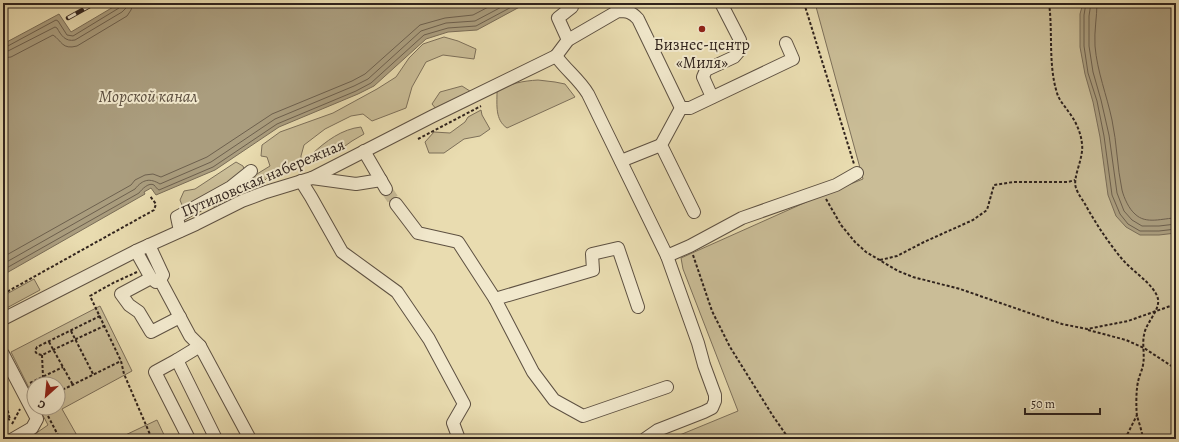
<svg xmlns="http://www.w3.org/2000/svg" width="1179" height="442" font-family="Alegreya,serif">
<rect width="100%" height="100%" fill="#e9dcb0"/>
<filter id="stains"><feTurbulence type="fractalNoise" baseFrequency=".005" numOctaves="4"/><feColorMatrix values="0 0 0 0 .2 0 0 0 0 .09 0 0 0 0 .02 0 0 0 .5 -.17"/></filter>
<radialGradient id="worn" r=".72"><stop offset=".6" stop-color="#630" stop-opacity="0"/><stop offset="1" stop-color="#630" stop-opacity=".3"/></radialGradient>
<g fill="#cabd97" stroke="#7d705a">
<path d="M815 3H1176V439H670L738 411 683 269 681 258 813 199 863 179Z"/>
<path d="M444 37 458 41 476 49 474 59 443 55 426 62 412 87 406 108 372 121 363 114 351 116 325 129 304 145 301 156V166L280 176H269L264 181 213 207V201L270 166 267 157 261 156 262 145 280 132 333 113 377 89 396 77 409 58 423 44Z"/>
<path d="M538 80 555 82 565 84 575 97 507 128C495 120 497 105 497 92 510 83 523 81 538 80Z"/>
<path d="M462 86 473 93 437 110 432 104 440 92Z"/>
<path d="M481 110 482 115 490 129 480 136 464 139 444 153H429L425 142 434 132 450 133 465 122 468 117Z"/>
<path d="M361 127 364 134 352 141 331 156 318 158 312 154C326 141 342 129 361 127Z"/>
<path d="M236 162 243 166 245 171 191 205H182L180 200 184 191 195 189Z"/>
<path d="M34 279 40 290 3 310V296Z"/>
<path d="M100 306 132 371 62 409 79 439H29L32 436 48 425 39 408H58V384H34V398L11 352Z"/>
<path d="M157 420 166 439H117Z"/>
</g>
<g fill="#aa9d7e" stroke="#796c57">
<path d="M120 3H527L477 30 448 32 426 39 374 86 358 94 279 127 215 170 156 195 151 188 144 192 145 194 3 275V44L59 14 71 32Z"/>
<path d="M1083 3H1176V233L1159 235H1140L1126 227 1116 216 1108 195 1100 137 1093 102 1085 74 1080 47V14Z"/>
</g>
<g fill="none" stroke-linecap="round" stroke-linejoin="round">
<g stroke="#6d604e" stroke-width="1">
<path d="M1086 3 1084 15V46L1088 73 1097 101 1104 136 1112 195 1120 214 1128 224 1140 231H1159L1176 229"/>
<path d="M1091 3 1089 16V46L1093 72 1101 100 1109 135 1117 193 1124 211 1132 220 1142 226H1159L1176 224"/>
<path d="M1097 3C1097 17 1094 31 1095 46 1097 71 1107 96 1112 120 1117 143 1117 167 1122 190 1124 198 1129 209 1135 214 1146 225 1163 218 1176 218"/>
<path d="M3 47H6L56 20 58 21 67 35 73 36 119 8 121 3"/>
<path d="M3 52 8 51 55 27 57 28C61 35 65 42 75 40L122 12 126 8 127 3"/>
<path d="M3 58 11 57 53 35C62 41 62 50 77 46L127 16 131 10 133 3"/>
<path d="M3 257 131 185 135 180 145 175 153 174 161 177 207 157 272 114 352 81 365 74 420 25 445 18 473 15 496 3"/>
<path d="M3 264 135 189C143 179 150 178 160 184L211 162 275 119 354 86 368 79 421 31 446 23 475 21 509 3"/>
<path d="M3 270 139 193C142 189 149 182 154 185 156 187 157 189 159 190L213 167 277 124 356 91 371 83 424 35 448 28 476 26 519 3"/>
</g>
<path stroke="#c4b793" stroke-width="12" stroke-dasharray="12 6" stroke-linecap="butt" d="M386 189 396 204"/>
<g stroke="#5e5142" stroke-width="14">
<g id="minor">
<path d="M568 40 558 18 572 7"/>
<path d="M556 56C566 70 579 79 588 94L667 256 698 343 704 365 715 395V401L712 408 704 412 658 430 645 439"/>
<path d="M556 56 568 40 618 11C627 11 632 12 638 19L681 108H690L793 59 786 43"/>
<path d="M712 97 703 77 706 70 734 57 740 50V40L721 3"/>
<path d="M681 108 661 145 694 212"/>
<path d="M364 151 386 189"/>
<path d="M621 161 661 145"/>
<path d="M312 178 356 184 381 180"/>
<path d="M301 181 311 197 342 252 397 292 429 339 464 404 453 423 459 439"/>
<path d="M396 204 418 233 458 242 495 299 593 270 592 254 618 248 638 307"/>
<path d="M180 231 177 217 231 187 251 171"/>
<path d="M136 251 151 278 156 282 160 280 163 275 149 245"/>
<path d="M667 256 690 246 742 218 836 185 857 173"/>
<path d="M151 278 121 294 129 305 139 312 151 332 180 317"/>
<path d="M160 280 190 336 200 346 250 439"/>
<path d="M495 299 533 372 554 400 583 416 667 387"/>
<path d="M3 319 136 251 196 224 242 201 266 192 312 178 433 116 556 56"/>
<path d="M200 346 177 360 216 439"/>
<path d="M3 354 37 419 32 428 13 439"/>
<path d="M177 360 155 372 189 439"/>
</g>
</g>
<g stroke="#30231d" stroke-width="2" stroke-dasharray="3 2" stroke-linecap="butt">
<path d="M804 3 854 164"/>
<path d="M1049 3C1053 33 1048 64 1057 93 1059 100 1064 105 1068 111 1075 120 1081 132 1082 144 1084 158 1072 178 1076 188 1078 194 1082 199 1085 204 1096 224 1108 242 1122 259 1132 271 1155 285 1158 299 1160 311 1146 322 1144 335 1142 345 1145 355 1143 365 1142 371 1139 376 1138 382 1136 390 1136 408 1137 416 1139 423 1142 431 1143 439"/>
<path d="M418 139 481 106"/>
<path d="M826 199 841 225 855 242 866 252 898 271 913 277 960 289 1035 315 1062 324 1087 329 1128 321 1176 304"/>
<path d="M693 255 712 311 730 347 773 416 789 439"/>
<path d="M880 260 897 256 924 242 973 220 987 210 994 185 1013 182H1068L1075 180"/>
<path d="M137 272 113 283 90 296 121 361 124 374 152 439"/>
<path d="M3 294 154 210 156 204 150 196"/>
<path d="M100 316 37 347 35 351 37 354 42 355 104 326"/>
<path d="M1088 330 1126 340 1144 348 1176 369"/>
<path d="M71 331 93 374"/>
<path d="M49 342 73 385"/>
<path d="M42 355 43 377 47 384"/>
<path d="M30 383 63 367"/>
<path d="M3 391 10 420"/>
<path d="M58 392 121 361"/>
<path d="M48 416 60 439"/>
<path d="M3 420 6 418 10 420"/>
<path d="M12 424 20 409"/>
<path d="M1125 439 1137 415"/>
</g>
<use href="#minor" stroke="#f1e8cc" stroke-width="12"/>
<g stroke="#30231d" stroke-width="4.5">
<g id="rail">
<path d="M3 6 33 3"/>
<path d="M68 18 95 3"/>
</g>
</g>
<use href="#rail" stroke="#f1e8cc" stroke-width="3" stroke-dasharray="9" stroke-linecap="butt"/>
</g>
<circle fill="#8f2418" stroke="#f1e8cc" stroke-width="1.5" cx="702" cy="29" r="4"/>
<g text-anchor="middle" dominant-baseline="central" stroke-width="4" stroke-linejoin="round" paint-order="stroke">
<g font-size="16" fill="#30231d" stroke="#f1e8cc">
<text x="702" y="45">Бизнес-центр<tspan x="702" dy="18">«Миля»</tspan></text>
</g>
<g font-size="16" fill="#30231d" stroke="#f1e8cc">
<text transform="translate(263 178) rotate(-23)">Путиловская набережная</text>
</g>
<g font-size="17" font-style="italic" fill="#5b4e3f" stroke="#f1e8cc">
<text x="148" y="96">Морской канал</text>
</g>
</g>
<rect width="1179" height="442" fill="none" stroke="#e9dcb0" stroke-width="16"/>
<rect x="4" y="4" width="1171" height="434" fill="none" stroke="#30231d" stroke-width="2"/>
<rect x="8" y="8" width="1163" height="426" fill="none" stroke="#30231d"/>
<g transform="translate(46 396) rotate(207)"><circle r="19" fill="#f1e8cc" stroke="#a49986"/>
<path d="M0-3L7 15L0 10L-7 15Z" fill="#8f2418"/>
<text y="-6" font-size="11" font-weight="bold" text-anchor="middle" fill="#30231d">С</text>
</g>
<path d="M1025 408v6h75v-6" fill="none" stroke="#30231d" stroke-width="2"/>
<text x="1031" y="408" font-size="12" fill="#30231d" stroke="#f1e8cc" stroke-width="3" paint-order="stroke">50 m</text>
<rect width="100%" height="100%" filter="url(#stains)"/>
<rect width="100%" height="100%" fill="url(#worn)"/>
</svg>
